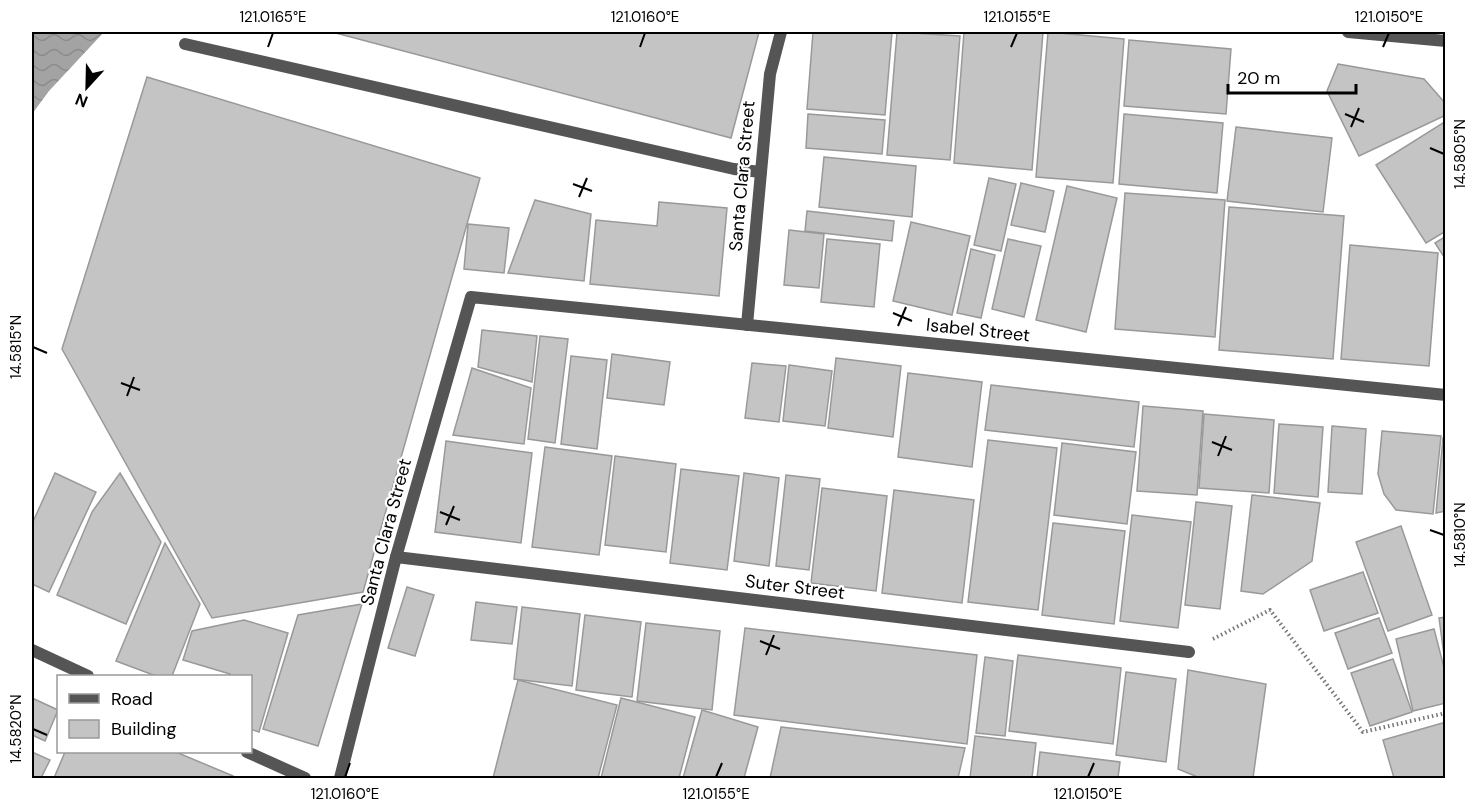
<svg xmlns="http://www.w3.org/2000/svg" width="1477" height="810" font-family="'DM Sans',sans-serif">
<defs>
<pattern id="water-waves" width="16" height="10" patternUnits="userSpaceOnUse" patternTransform="scale(1.5)"><rect width="16" height="10" fill="#a3a3a3"/><path d="M0 5q4-4 8 0t8 0" fill="none" stroke="#8b8b8b"/></pattern>
</defs>
<rect width="100%" height="100%" fill="#fff"/>
<path fill="url(#water-waves)" d="M32 32H104L49 91 32 114Z"/>
<g fill="#c4c4c4" stroke="#999" stroke-width="1.5">
<path d="M332 32H759L731 138Z"/>
<path d="M813 32H892L885 115 807 109Z"/>
<path d="M897 32 960 36 950 160 887 155Z"/>
<path d="M964 32H1043L1032 170 954 163Z"/>
<path d="M1048 32 1124 39 1113 183 1036 177Z"/>
<path d="M1129 40 1231 49 1226 114 1124 106Z"/>
<path d="M1338 64 1424 79 1446 104V115L1359 156 1327 91Z"/>
<path d="M147 77 480 178 363 592 212 618 62 349Z"/>
<path d="M808 114 885 120 882 154 806 148Z"/>
<path d="M1124 114 1223 123 1217 193 1119 184Z"/>
<path d="M1446 121V231L1426 243 1376 165Z"/>
<path d="M1236 127 1332 138 1323 212 1227 201Z"/>
<path d="M824 157 916 166 912 217 819 207Z"/>
<path d="M989 178 1016 184 1001 251 974 245Z"/>
<path d="M1021 183 1054 191 1045 232 1011 225Z"/>
<path d="M1067 186 1117 198 1086 332 1036 320Z"/>
<path d="M1125 193 1225 200 1215 337 1115 329Z"/>
<path d="M535 200 591 214 584 281 508 273Z"/>
<path d="M659 202 727 208 719 296 590 284 596 220 657 226Z"/>
<path d="M1229 207 1344 216 1333 359 1219 350Z"/>
<path d="M807 211 894 221 892 241 805 231Z"/>
<path d="M911 222 970 236 952 315 893 301Z"/>
<path d="M468 224 509 228 504 273 464 269Z"/>
<path d="M789 230 824 234 819 288 784 285Z"/>
<path d="M1446 236V260L1435 243Z"/>
<path d="M827 239 880 244 874 307 821 302Z"/>
<path d="M1008 239 1041 246 1024 317 992 309Z"/>
<path d="M1350 245 1438 253 1429 366 1341 359Z"/>
<path d="M971 249 995 255 981 318 957 313Z"/>
<path d="M482 330 537 336 532 382 478 367Z"/>
<path d="M540 336 568 339 555 443 528 439Z"/>
<path d="M612 354 670 362 664 405 607 398Z"/>
<path d="M571 356 607 360 597 449 561 444Z"/>
<path d="M836 358 901 366 893 437 828 428Z"/>
<path d="M752 363 786 366 779 422 745 418Z"/>
<path d="M789 365 832 371 825 426 783 421Z"/>
<path d="M472 368 531 388 524 444 453 435Z"/>
<path d="M908 373 982 382 972 467 898 457Z"/>
<path d="M991 385 1139 402 1134 447 985 430Z"/>
<path d="M1143 406 1203 411 1197 495 1137 491Z"/>
<path d="M1204 414 1274 420 1269 493 1199 488Z"/>
<path d="M1279 424 1323 427 1318 497 1274 493Z"/>
<path d="M1332 426 1366 429 1362 494 1328 492Z"/>
<path d="M1382 431 1441 436 1433 514 1396 510 1384 494 1378 474Z"/>
<path d="M1443 438H1446V511L1436 513Z"/>
<path d="M988 440 1057 448 1038 610 968 602Z"/>
<path d="M446 441 532 453 521 543 435 532Z"/>
<path d="M1062 443 1136 452 1127 524 1054 515Z"/>
<path d="M545 447 612 456 599 555 532 547Z"/>
<path d="M615 456 676 464 666 552 605 545Z"/>
<path d="M681 469 739 476 727 570 670 563Z"/>
<path d="M55 473 96 492 49 592 32 584V524Z"/>
<path d="M120 473 161 542 126 624 57 595 92 512Z"/>
<path d="M744 473 779 478 769 566 734 561Z"/>
<path d="M786 475 820 479 809 570 776 566Z"/>
<path d="M822 488 887 496 876 591 811 583Z"/>
<path d="M894 490 974 500 962 603 882 593Z"/>
<path d="M1252 495 1320 503 1312 561 1263 594 1241 591Z"/>
<path d="M1196 502 1232 506 1220 609 1185 605Z"/>
<path d="M1132 515 1191 522 1178 628 1120 621Z"/>
<path d="M1053 523 1125 531 1114 624 1042 615Z"/>
<path d="M1401 526 1432 615 1388 631 1356 542Z"/>
<path d="M165 543 200 604 172 676H156L116 661Z"/>
<path d="M1363 572 1378 613 1324 631 1310 590Z"/>
<path d="M407 587 434 595 415 656 388 648Z"/>
<path d="M476 602 517 607 512 644 471 640Z"/>
<path d="M362 604 318 746 263 729 298 615Z"/>
<path d="M522 607 580 614 572 686 514 679Z"/>
<path d="M585 615 641 622 632 697 576 690Z"/>
<path d="M1446 617V655H1444L1439 618Z"/>
<path d="M1379 618 1392 653 1348 669 1335 633Z"/>
<path d="M244 620 288 633 259 732 250 729V676H229L230 674 183 660 192 631Z"/>
<path d="M646 623 720 631 712 710 637 701Z"/>
<path d="M745 628 977 655 967 744 734 715Z"/>
<path d="M1434 629 1446 675V703L1413 711 1396 639Z"/>
<path d="M1018 655 1121 668 1113 744 1009 731Z"/>
<path d="M985 657 1013 661 1005 736 976 733Z"/>
<path d="M1393 659 1412 712 1370 726 1351 673Z"/>
<path d="M1188 670 1266 684 1253 778H1200L1178 769Z"/>
<path d="M1126 672 1176 679 1166 762 1116 755Z"/>
<path d="M518 680 617 705 598 778H493Z"/>
<path d="M32 698 58 710 45 741 32 735Z"/>
<path d="M621 698 695 717 679 778H601Z"/>
<path d="M702 710 758 727 744 778H683Z"/>
<path d="M1446 722V778H1394L1383 740Z"/>
<path d="M781 727 965 748 958 778H770Z"/>
<path d="M975 736 1036 743 1032 778H970Z"/>
<path d="M32 752 50 760 41 778H32Z"/>
<path d="M65 752H176L233 776 232 778H54Z"/>
<path d="M1040 752 1120 762 1118 778H1037Z"/>
</g>
<g fill="none" stroke-linecap="round" stroke-linejoin="round">
<path stroke="#777" stroke-width="4" stroke-dasharray="1.5 3" stroke-linecap="butt" d="M1213 639 1270 610 1363 732 1446 713"/>
<path stroke="#555" stroke-width="12" d="M185 44 734 169 761 172"/>
<g stroke="#555" stroke-width="12">
<path d="M1348 32 1446 41"/>
<path d="M747 325 770 74 781 32"/>
<path d="M396 557 1189 652"/>
<path d="M32 650 88 676"/>
<path d="M247 752 305 778"/>
<path d="M340 778 396 557 471 297 1446 395"/>
</g>
</g>
<path fill="none" stroke="#000" stroke-width="2" d="M268 47 273 33M640 47 645 33M1011 47 1017 33M1383 47 1389 33M1345 114 1364 122M1351 127 1359 108M1430 148 1444 154M573 184 592 191M579 197 587 178M893 313 912 321M898 326 906 307M33 347 47 353M121 383 140 390M127 396 134 377M1212 442 1232 450M1218 456 1226 436M440 512 460 520M446 525 454 506M1430 530 1444 535M760 641 780 649M766 655 774 635M33 729 47 735M345 777 350 763M716 777 722 763M1088 777 1094 763"/>
<g text-anchor="middle" dominant-baseline="central" stroke-width="4.5" stroke-linejoin="round" paint-order="stroke">
<g font-size="18" fill="#000" stroke="#fff">
<text transform="translate(742 176) rotate(-85)">Santa Clara Street</text>
<text transform="translate(978 330) rotate(6)">Isabel Street</text>
<text transform="translate(386 532) rotate(-75)">Santa Clara Street</text>
<text transform="translate(795 587) rotate(7)">Suter Street</text>
</g>
</g>
<rect width="1477" height="810" fill="none" stroke="#ffffff" stroke-width="66"/>
<rect x="57" y="675" width="195" height="78" fill="#ffffff" stroke="#999999" stroke-width="1.5"/>
<rect x="69" y="694" width="30" height="9" fill="#555555" stroke="#999999" stroke-width="1.5"/>
<text x="111" y="705" font-size="18" fill="#000000">Road</text>
<rect x="69" y="720" width="30" height="18" fill="#c4c4c4" stroke="#999999" stroke-width="1.5"/>
<text x="111" y="735" font-size="18" fill="#000000">Building</text>
<g transform="translate(87 87) rotate(202)" stroke="#ffffff" stroke-width="4.5" paint-order="stroke">
<path d="M0-4.5L10 22L0 15L-10 22Z" fill="#000000"/>
<text y="-9" font-size="16" font-weight="bold" text-anchor="middle" fill="#000000">N</text>
</g>
<path d="M1228 84v9h128v-9" fill="none" stroke="#000000" stroke-width="3"/>
<text x="1237" y="84" font-size="18" fill="#000000" stroke="#ffffff" stroke-width="4.5" paint-order="stroke">20 m</text>
<rect x="33" y="33" width="1411" height="744" fill="none" stroke="#000" stroke-width="2"/>
<g font-size="15" text-anchor="middle" fill="#000">
<text x="273" y="22">121.0165°E</text>
<text x="645" y="22">121.0160°E</text>
<text x="1017" y="22">121.0155°E</text>
<text x="1389" y="22">121.0150°E</text>
<text transform="translate(1460 154) rotate(-90)" y="5">14.5805°N</text>
<text transform="translate(16 347) rotate(-90)" y="5">14.5815°N</text>
<text transform="translate(1460 535) rotate(-90)" y="5">14.5810°N</text>
<text transform="translate(16 729) rotate(-90)" y="5">14.5820°N</text>
<text x="345" y="799">121.0160°E</text>
<text x="716" y="799">121.0155°E</text>
<text x="1088" y="799">121.0150°E</text>
</g>
</svg>
